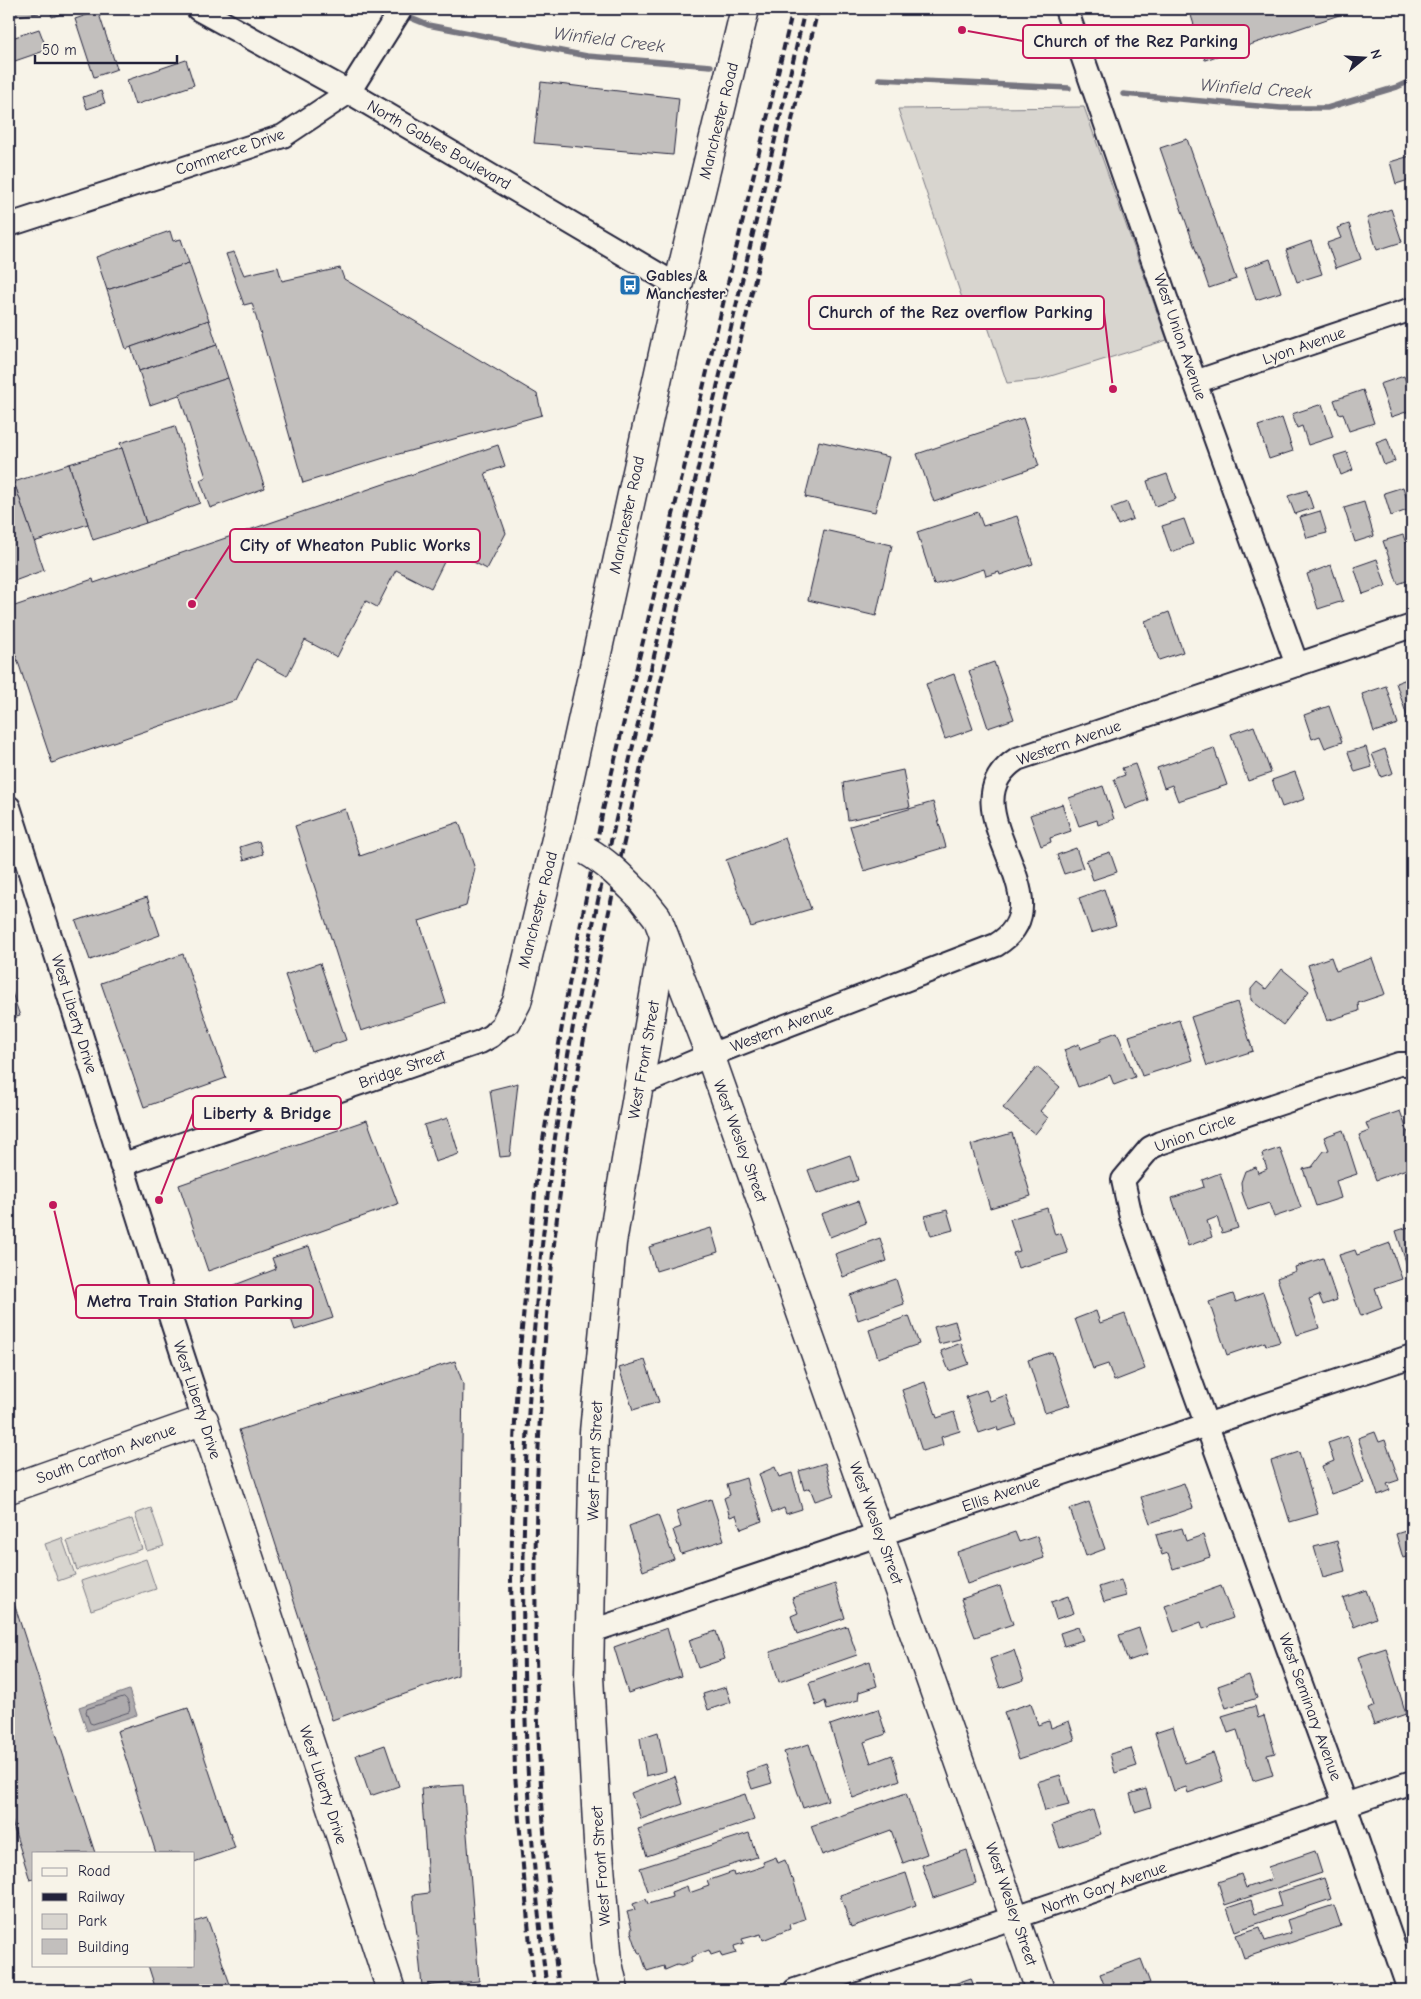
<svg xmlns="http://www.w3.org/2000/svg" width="1421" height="1999" font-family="'Comic Neue',sans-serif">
<rect width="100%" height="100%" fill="#f7f3e8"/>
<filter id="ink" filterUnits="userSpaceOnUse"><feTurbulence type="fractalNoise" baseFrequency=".02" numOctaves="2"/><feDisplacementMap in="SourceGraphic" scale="10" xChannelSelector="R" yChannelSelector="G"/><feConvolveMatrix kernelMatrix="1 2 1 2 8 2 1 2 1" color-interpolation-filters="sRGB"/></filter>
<g filter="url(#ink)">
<g fill="#d8d5cf" stroke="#7d7c85">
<path d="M1084 107 1167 340 1038 380 1007 383 981 306 965 307 898 109Z"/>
<path d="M151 1508 164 1546 147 1551 135 1514Z"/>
<path d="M132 1519 142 1549 77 1570 67 1541Z"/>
<path d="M62 1538 75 1575 58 1581 45 1544Z"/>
<path d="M146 1559 156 1589 91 1610 81 1581Z"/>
</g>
<path fill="#aeabad" stroke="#76747f" d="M129 1690 137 1715 87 1731 79 1707Z"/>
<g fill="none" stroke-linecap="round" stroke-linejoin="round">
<path stroke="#5a5969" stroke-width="1" d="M124 1697C128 1699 131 1709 129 1712L93 1724 90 1723 86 1712 87 1709Z"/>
<g stroke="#76747f" stroke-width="5.5">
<path d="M403 15 428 25 587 56 711 66"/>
<path d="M879 79 1069 88"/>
<path d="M1123 94 1281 108H1327L1397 87 1412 80"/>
</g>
</g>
<g fill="#c2bfbd" stroke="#22223b">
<path d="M9 9H38L39 13 9 17Z"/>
<path d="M50 9H69L70 11 52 17Z"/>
<path d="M1189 9H1357L1205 60Z"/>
<path d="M98 11 117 69 94 77 75 19Z"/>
<path d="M39 29 47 50 9 63V39Z"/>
<path d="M186 60 194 85 135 105 127 80Z"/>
<path d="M541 82 679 98 673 155 534 143Z"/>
<path d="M101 91 105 103 87 109 83 97Z"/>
<path d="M1187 139 1236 279 1209 288 1160 148Z"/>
<path d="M1410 156 1412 179 1396 184 1390 162Z"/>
<path d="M1391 209 1402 242 1377 250 1367 218Z"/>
<path d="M1349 224 1361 259 1336 268 1327 243 1341 238 1337 228Z"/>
<path d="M170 231 173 241 181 239 189 263 107 290 96 257Z"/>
<path d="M1311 241 1322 274 1297 282 1286 250Z"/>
<path d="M234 252 244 275 278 267 282 281 340 268 344 279 537 394 542 415 384 458 303 483 252 303 244 305 226 254Z"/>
<path d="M1270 259 1281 292 1256 300 1245 268Z"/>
<path d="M189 263 209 320 126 349 107 290Z"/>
<path d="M209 320 217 345 139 371 131 347Z"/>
<path d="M217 345 228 378 150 405 139 371Z"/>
<path d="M1404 376 1412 400V410L1391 417 1380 384Z"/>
<path d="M228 378 265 488 210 508 200 480 206 477 179 394Z"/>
<path d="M1363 390 1374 423 1349 431 1343 413 1339 414 1334 400Z"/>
<path d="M1322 404 1333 437 1308 445 1302 426 1297 428 1292 414Z"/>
<path d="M1023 418 1039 466 934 502 917 454Z"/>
<path d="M1282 418 1293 451 1269 459 1258 426Z"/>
<path d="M175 426 200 503 146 523 120 443Z"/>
<path d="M1387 438 1395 461 1384 465 1376 442Z"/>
<path d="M819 441 889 457 875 512 805 497Z"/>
<path d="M498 445 505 466 485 473 506 533 487 569 450 550 431 588 396 570 377 607 366 601 337 657 305 640 287 676 256 659 236 700 52 763 9 635V608L93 579 94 583Z"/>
<path d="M122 448 146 523 93 540 69 464Z"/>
<path d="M1347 452 1353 470 1341 475 1334 456Z"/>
<path d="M69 464 88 524 34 542 14 482Z"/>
<path d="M1167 474 1176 499 1155 506 1147 481Z"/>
<path d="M1403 487 1410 509 1391 516 1384 493Z"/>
<path d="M16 488 44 570 9 583V491Z"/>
<path d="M1307 490 1313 508 1295 514 1288 496Z"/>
<path d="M1127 502 1133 519 1118 525 1111 508Z"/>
<path d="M1364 502 1374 536 1355 542 1344 508Z"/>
<path d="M1320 511 1327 533 1307 538 1300 517Z"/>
<path d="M978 512 983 526 1017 516 1033 564 1000 575 999 572 986 576 984 569 934 585 917 532Z"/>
<path d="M1184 519 1193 544 1171 552 1162 526Z"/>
<path d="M824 530 892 545 876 616 808 600Z"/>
<path d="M1403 535 1406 543 1412 541V579L1398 584 1383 541Z"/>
<path d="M1377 559 1386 586 1363 594 1354 567Z"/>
<path d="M1331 565 1343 601 1318 609 1307 574Z"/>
<path d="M1169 612 1183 652 1159 660 1145 621Z"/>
<path d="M994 662 1014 719 988 728 969 671Z"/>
<path d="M954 674 973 729 945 739 926 684Z"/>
<path d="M1412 677V717L1408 719 1396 683Z"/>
<path d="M1386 686 1398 724 1374 732 1362 694Z"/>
<path d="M1329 706 1342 742 1325 748 1320 736 1312 739 1304 715Z"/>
<path d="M1254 726 1271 773 1248 781 1231 734Z"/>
<path d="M1366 747 1372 767 1355 772 1348 752Z"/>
<path d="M1214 748 1227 785 1178 801 1172 785 1164 788 1157 768Z"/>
<path d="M1385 749 1393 773 1381 777 1372 754Z"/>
<path d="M1135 764 1148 800 1125 809 1114 779 1125 775 1122 768Z"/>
<path d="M903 770 910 807 848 820 843 783Z"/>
<path d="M1295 772 1305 799 1282 807 1272 780Z"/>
<path d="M1103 786 1114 819 1098 825 1097 820 1079 826 1069 798Z"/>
<path d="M933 802 946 847 864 871 850 826Z"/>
<path d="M1062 804 1071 831 1050 838 1051 842 1041 846 1030 815Z"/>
<path d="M345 809 360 856 459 822 475 869 466 906 419 921 446 1003 361 1031 295 826Z"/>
<path d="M785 838 811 909 751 927 726 860Z"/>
<path d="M259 841 263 854 244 860 240 847Z"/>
<path d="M1076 848 1083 868 1064 874 1057 855Z"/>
<path d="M1110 852 1117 872 1093 880 1086 860Z"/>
<path d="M1104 889 1116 925 1091 933 1079 898Z"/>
<path d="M147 897 160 935 90 960 76 921Z"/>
<path d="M183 954 226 1078 144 1107 101 983Z"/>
<path d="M1331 957 1336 971 1372 958 1385 994 1358 1003 1359 1011 1327 1021 1308 965Z"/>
<path d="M320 963 346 1040 312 1052 285 975Z"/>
<path d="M1282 969 1309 991 1283 1025 1251 1000V989L1257 982 1266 989Z"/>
<path d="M9 984 20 1016 9 1019Z"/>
<path d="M1237 1002 1253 1051 1207 1066 1191 1017Z"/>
<path d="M1179 1020 1192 1060 1142 1076 1129 1036Z"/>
<path d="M1117 1032 1135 1077 1114 1085 1110 1075 1078 1087 1064 1050 1079 1044 1080 1049 1101 1041V1038Z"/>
<path d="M1037 1067 1060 1087 1040 1111 1048 1118 1035 1134 1003 1108Z"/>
<path d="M518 1083 510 1156 500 1157 490 1090Z"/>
<path d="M1400 1111 1412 1143V1167L1376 1180 1359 1135 1369 1131 1366 1123Z"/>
<path d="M448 1118 459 1154 435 1162 424 1125Z"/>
<path d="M367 1120 398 1204 208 1271 179 1185Z"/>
<path d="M1343 1130 1357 1174 1336 1181 1341 1198 1316 1206 1303 1169 1312 1167 1324 1151 1329 1150 1324 1137Z"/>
<path d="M1012 1133 1031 1196 990 1208 971 1145Z"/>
<path d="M1280 1148 1301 1208 1274 1217 1269 1203 1248 1210 1242 1193 1241 1182 1245 1171 1256 1167 1258 1173 1267 1169 1262 1154Z"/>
<path d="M850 1155 858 1180 817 1194 808 1170Z"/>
<path d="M1220 1173 1238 1228 1222 1233 1217 1217 1207 1221 1212 1237 1188 1246 1172 1198 1204 1187 1202 1180Z"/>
<path d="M858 1201 866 1223 830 1237 821 1214Z"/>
<path d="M1047 1208 1055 1235 1061 1233 1068 1253 1018 1268 1013 1253 1020 1251 1010 1219Z"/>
<path d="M947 1210 953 1230 931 1236 925 1216Z"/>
<path d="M1412 1226V1281L1396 1231Z"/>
<path d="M711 1228 718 1252 656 1271 649 1247Z"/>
<path d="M880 1238 887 1261 843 1277 835 1254Z"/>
<path d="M1390 1243 1402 1279 1375 1288 1382 1308 1361 1316 1339 1255 1355 1250 1357 1255Z"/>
<path d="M309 1246 333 1318 295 1330 288 1310 279 1312 275 1299 232 1314 222 1290 276 1269 272 1258Z"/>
<path d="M1323 1258 1337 1300 1323 1305 1319 1295 1309 1299 1319 1328 1297 1335 1277 1278 1296 1271 1295 1267Z"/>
<path d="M896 1279 904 1304 858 1320 850 1295Z"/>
<path d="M1263 1292 1280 1342 1266 1346 1265 1342 1227 1355 1209 1302 1233 1294 1236 1302Z"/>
<path d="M1096 1311 1100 1323 1125 1314 1145 1369 1114 1381 1108 1364 1093 1369 1075 1319Z"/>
<path d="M909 1316 919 1344 878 1358 869 1330Z"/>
<path d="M955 1321 960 1339 939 1344 934 1327Z"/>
<path d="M961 1343 969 1364 949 1371 941 1351Z"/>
<path d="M1052 1352 1070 1405 1045 1413 1028 1360Z"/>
<path d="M645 1360 659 1402 633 1410 619 1368Z"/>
<path d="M455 1361 463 1384 458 1675 332 1720 239 1430Z"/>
<path d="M925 1382 937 1418 954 1412 960 1431 941 1437 943 1445 922 1451 902 1390Z"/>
<path d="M986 1390 990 1401 1006 1395 1017 1425 998 1431 997 1427 979 1433 966 1397Z"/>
<path d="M1375 1432 1379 1442 1385 1440 1399 1480 1387 1484 1390 1490 1378 1495 1358 1438Z"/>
<path d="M1348 1436 1364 1483 1331 1494 1322 1466 1334 1461 1328 1443Z"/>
<path d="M1299 1452 1318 1514 1290 1522 1271 1461Z"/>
<path d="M825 1463 834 1495 815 1501 810 1488 804 1490 799 1471Z"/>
<path d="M775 1467 779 1477 792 1473 802 1509 786 1514 784 1508 772 1513 759 1474Z"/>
<path d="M746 1478 749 1490 756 1501 762 1521 741 1529 736 1515 730 1517 724 1498 730 1495 727 1484Z"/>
<path d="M1184 1483 1193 1508 1150 1523 1141 1497Z"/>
<path d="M711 1499 724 1540 681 1554 673 1530 681 1527 676 1511Z"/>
<path d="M1089 1502 1105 1549 1086 1556 1070 1509Z"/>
<path d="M658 1515 674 1559 643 1571 629 1526Z"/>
<path d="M1182 1528 1186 1541 1203 1535 1210 1557 1173 1569 1168 1553 1162 1555 1156 1535Z"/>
<path d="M1412 1529V1555L1403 1558 1396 1534Z"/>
<path d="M1015 1532 1019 1542 1037 1536 1044 1558 967 1584 957 1552Z"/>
<path d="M1337 1541 1345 1571 1323 1577 1314 1547Z"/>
<path d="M1121 1580 1126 1596 1104 1602 1099 1587Z"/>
<path d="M835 1584 845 1618 797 1634 791 1616 798 1613 792 1598Z"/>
<path d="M1000 1586 1013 1624 975 1637 961 1599Z"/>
<path d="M1221 1586 1233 1618 1203 1629 1201 1622 1174 1632 1165 1606Z"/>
<path d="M9 1588 95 1853H34V1879L30 1880 9 1813Z"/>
<path d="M1366 1590 1376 1618 1354 1627 1343 1598Z"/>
<path d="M1068 1596 1074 1613 1056 1619 1051 1602Z"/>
<path d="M847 1626 857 1655 779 1682 770 1652Z"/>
<path d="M1078 1627 1083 1640 1064 1646 1060 1633Z"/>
<path d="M667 1628 681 1676 628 1693 614 1647Z"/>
<path d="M1139 1628 1148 1654 1128 1661 1119 1635Z"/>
<path d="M716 1631 725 1659 698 1668 689 1640Z"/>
<path d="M1386 1648 1406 1714 1374 1725 1368 1709 1375 1706 1358 1657Z"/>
<path d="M1014 1650 1024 1680 1000 1688 990 1659Z"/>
<path d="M870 1661 877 1686 859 1692 858 1700 827 1710 825 1701 816 1706 809 1683Z"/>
<path d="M1249 1675 1257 1698 1226 1708 1218 1686Z"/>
<path d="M726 1687 731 1702 708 1710 703 1694Z"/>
<path d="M1031 1703 1038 1725 1049 1721 1051 1728 1069 1721 1075 1740 1019 1759 1004 1712Z"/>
<path d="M1255 1706 1258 1718 1264 1716 1275 1753 1267 1755 1273 1775 1253 1781 1237 1730 1228 1733 1222 1716Z"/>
<path d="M188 1708 235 1848 194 1862V1853H156L117 1731Z"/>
<path d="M878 1709 886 1734 864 1742 871 1763 892 1755 900 1780 853 1798 830 1725Z"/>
<path d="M1173 1727 1185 1763 1213 1753 1223 1781 1188 1793 1186 1787 1174 1791 1155 1733Z"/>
<path d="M658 1732 666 1771 646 1776 640 1738Z"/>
<path d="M809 1744 828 1800 803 1808 784 1752Z"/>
<path d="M385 1745 399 1786 370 1796 356 1755Z"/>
<path d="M1131 1748 1137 1766 1115 1773 1110 1754Z"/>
<path d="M766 1765 772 1783 752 1789 746 1772Z"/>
<path d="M1060 1775 1069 1805 1045 1811 1037 1782Z"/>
<path d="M675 1776 683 1804 641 1819 631 1793Z"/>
<path d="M463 1785 479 1981 422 1986 413 1895 429 1893 421 1788Z"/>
<path d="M1146 1789 1151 1807 1135 1812 1130 1794Z"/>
<path d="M906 1793 927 1854 903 1863 891 1830 822 1855 811 1826Z"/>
<path d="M745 1794 754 1820 647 1856 638 1829Z"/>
<path d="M1093 1810 1101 1834 1060 1848 1052 1825Z"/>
<path d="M749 1833 757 1857 648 1891 640 1868Z"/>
<path d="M967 1850 976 1883 933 1898 922 1865Z"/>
<path d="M1315 1851 1322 1873 1225 1905 1218 1882 1241 1874 1246 1888 1272 1879 1268 1867Z"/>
<path d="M776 1857 778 1863 785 1860 790 1876 793 1879 805 1919 789 1924 790 1929 763 1940 761 1934 742 1939 744 1943 734 1946 736 1953 722 1957 720 1952 711 1955 709 1950 691 1957 692 1962 681 1966 677 1965 665 1970 664 1966 647 1971 641 1954 638 1952 631 1931 632 1929 627 1912 635 1910 633 1904 646 1899 648 1904 672 1897 671 1892 687 1886 689 1893 709 1886 707 1881 733 1872 734 1876 764 1866 763 1862Z"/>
<path d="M906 1873 916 1905 851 1927 840 1895Z"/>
<path d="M1324 1878 1331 1899 1235 1931 1227 1908 1251 1900 1255 1914 1281 1906 1277 1893Z"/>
<path d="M1334 1905 1341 1926 1244 1958 1236 1935 1260 1927 1265 1941 1291 1933 1287 1920Z"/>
<path d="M207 1918 232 1990H156L148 1965H194V1922Z"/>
<path d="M1141 1959 1150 1983 1129 1990H1106L1100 1974Z"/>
<path d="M971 1978 975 1990H952L951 1985Z"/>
<path d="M1361 1982 1364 1990H1338Z"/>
</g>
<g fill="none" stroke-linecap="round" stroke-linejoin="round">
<g stroke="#22223b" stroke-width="26">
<g id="street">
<path d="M198 9 349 92 678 286"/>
<path d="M1066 9 1195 382 1297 665"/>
<path d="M9 225 283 136 349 92 401 9"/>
<path d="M1195 382 1412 309"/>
<path d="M9 807C75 1011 136 1216 204 1420"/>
<path d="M639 1085 710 1055 996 945C1073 899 941 808 1017 759L1412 626"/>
<path d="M121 1165 480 1042 491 1036 507 1021"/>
<path d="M589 1632 1412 1356"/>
<path d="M795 1990 1016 1917 1412 1782"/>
<path d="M1409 1990 1345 1805 1131 1217 1123 1180 1150 1148 1160 1143 1399 1064H1412"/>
</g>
</g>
<g stroke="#22223b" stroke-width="31">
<g id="secondary">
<path d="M641 897 657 917 710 1055 1040 1990"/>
<path d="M507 1021 517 1002 556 839 678 286 745 9"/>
<path d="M9 1489 204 1420 391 1990"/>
<path d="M614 1990 608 1963 598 1842 589 1676 594 1432 612 1243 664 937"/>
</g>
</g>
<use href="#street" stroke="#f7f3e8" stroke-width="22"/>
<use href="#secondary" stroke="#f7f3e8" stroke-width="28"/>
<g stroke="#22223b" stroke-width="4" stroke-dasharray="8 4" stroke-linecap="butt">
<path d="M534 1990 515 1775 511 1579 514 1442 517 1381 536 1182 568 990 603 810 793 9"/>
<path d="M547 1990C514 1721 516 1453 549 1184 571 1000 616 819 658 639 707 429 757 219 805 9"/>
<path d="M559 1990C530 1743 527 1492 554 1244 576 1039 624 839 671 639 720 429 769 219 818 9"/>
</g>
<g stroke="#22223b" stroke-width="31" stroke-linecap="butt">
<path id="secondary-bridge" d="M587 851C608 863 624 880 641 897"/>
</g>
<use href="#secondary-bridge" stroke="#f7f3e8" stroke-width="28"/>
</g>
</g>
<defs>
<g id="bus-square" transform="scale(1.125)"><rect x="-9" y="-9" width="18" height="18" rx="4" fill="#1f6fb2" stroke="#f7f3e8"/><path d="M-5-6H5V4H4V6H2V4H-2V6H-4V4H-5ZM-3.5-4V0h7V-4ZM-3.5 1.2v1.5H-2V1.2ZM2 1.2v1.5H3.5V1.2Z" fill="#fff"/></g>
</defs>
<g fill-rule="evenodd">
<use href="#bus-square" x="630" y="285"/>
</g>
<g text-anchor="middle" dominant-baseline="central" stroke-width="4" stroke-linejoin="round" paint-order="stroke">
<g font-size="16" fill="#22223b" stroke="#f7f3e8">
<text transform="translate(719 121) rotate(-76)">Manchester Road</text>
<text transform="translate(439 145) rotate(30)">North Gables Boulevard</text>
<text transform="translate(230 152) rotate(-19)">Commerce Drive</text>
<text transform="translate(1180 337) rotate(71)">West Union Avenue</text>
<text transform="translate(1304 346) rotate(-19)">Lyon Avenue</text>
<text transform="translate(627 515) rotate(-78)">Manchester Road</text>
<text transform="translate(1069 743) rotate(-19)">Western Avenue</text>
<text transform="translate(538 910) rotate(-76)">Manchester Road</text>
<text transform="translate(74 1014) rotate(73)">West Liberty Drive</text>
<text transform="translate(782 1028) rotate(-21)">Western Avenue</text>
<text transform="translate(644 1060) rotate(-80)">West Front Street</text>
<text transform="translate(402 1069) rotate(-19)">Bridge Street</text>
<text transform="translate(1195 1133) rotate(-20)">Union Circle</text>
<text transform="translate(740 1141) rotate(70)">West Wesley Street</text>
<text transform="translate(197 1400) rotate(72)">West Liberty Drive</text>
<text transform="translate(106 1454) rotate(-20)">South Carlton Avenue</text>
<text transform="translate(595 1461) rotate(-88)">West Front Street</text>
<text transform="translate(1001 1494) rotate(-19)">Ellis Avenue</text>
<text transform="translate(876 1523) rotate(70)">West Wesley Street</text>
<text transform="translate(1310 1707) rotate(70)">West Seminary Avenue</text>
<text transform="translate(323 1785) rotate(72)">West Liberty Drive</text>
<text transform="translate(601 1866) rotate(-94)">West Front Street</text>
<text transform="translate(1104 1888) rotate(-19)">North Gary Avenue</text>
<text transform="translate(1011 1904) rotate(71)">West Wesley Street</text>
</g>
<g font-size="16" font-weight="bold" fill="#22223b" stroke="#f7f3e8" text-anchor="start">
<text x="646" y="276">Gables &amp;<tspan x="646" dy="18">Manchester</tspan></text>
</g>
<g font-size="18" font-style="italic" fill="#535263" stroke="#f7f3e8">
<text transform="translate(609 40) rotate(7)">Winfield Creek</text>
<text transform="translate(1256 89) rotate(4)">Winfield Creek</text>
</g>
</g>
<path fill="none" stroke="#c2185b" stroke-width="2" d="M962 30L1023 41M1113 389L1104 312M192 604L230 545M159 1200L193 1113M53 1205L76 1301"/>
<g fill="#c2185b" stroke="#f7f3e8" stroke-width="2">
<circle cx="962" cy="30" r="5"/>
<circle cx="1113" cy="389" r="5"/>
<circle cx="192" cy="604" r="5"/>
<circle cx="159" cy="1200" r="5"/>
<circle cx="53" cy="1205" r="5"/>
</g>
<g fill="#f7f3e8" stroke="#c2185b" stroke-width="2">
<rect x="1023" y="25" width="226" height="33" rx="5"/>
<rect x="809" y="296" width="295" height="33" rx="5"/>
<rect x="230" y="529" width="250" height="33" rx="5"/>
<rect x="193" y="1096" width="148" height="33" rx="5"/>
<rect x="76" y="1285" width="237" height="33" rx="5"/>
</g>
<g font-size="18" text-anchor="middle" font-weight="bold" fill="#22223b">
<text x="1136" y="47">Church of the Rez Parking</text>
<text x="956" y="318">Church of the Rez overflow Parking</text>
<text x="355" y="551">City of Wheaton Public Works</text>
<text x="267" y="1119">Liberty &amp; Bridge</text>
<text x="195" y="1307">Metra Train Station Parking</text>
</g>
<rect width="1421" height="1999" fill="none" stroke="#f7f3e8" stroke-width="30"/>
<rect x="15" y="15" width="1391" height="1969" fill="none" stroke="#22223b" stroke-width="2" filter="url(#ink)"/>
<rect x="32" y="1852" width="162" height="115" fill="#f7f3e8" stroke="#a29fa3"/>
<rect x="42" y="1868" width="25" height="8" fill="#f7f3e8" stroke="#a29fa3"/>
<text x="78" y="1876" font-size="15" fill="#22223b">Road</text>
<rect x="42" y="1893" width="25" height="8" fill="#22223b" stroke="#a29fa3"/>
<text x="78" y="1902" font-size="15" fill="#22223b">Railway</text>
<rect x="42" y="1914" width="25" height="15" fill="#d8d5cf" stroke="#a29fa3"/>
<text x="78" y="1926" font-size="15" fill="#22223b">Park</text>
<rect x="42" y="1939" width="25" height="15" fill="#c2bfbd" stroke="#a29fa3"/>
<text x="78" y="1952" font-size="15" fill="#22223b">Building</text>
<g transform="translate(1364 58) rotate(72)" stroke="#f7f3e8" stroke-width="4" paint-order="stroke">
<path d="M0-4L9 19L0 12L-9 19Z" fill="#22223b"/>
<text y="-8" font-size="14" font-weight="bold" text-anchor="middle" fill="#22223b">N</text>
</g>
<path d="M35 55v8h142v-8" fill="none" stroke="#22223b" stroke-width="2.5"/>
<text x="42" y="55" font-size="15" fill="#22223b" stroke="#f7f3e8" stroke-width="4" paint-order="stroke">50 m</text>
</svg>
